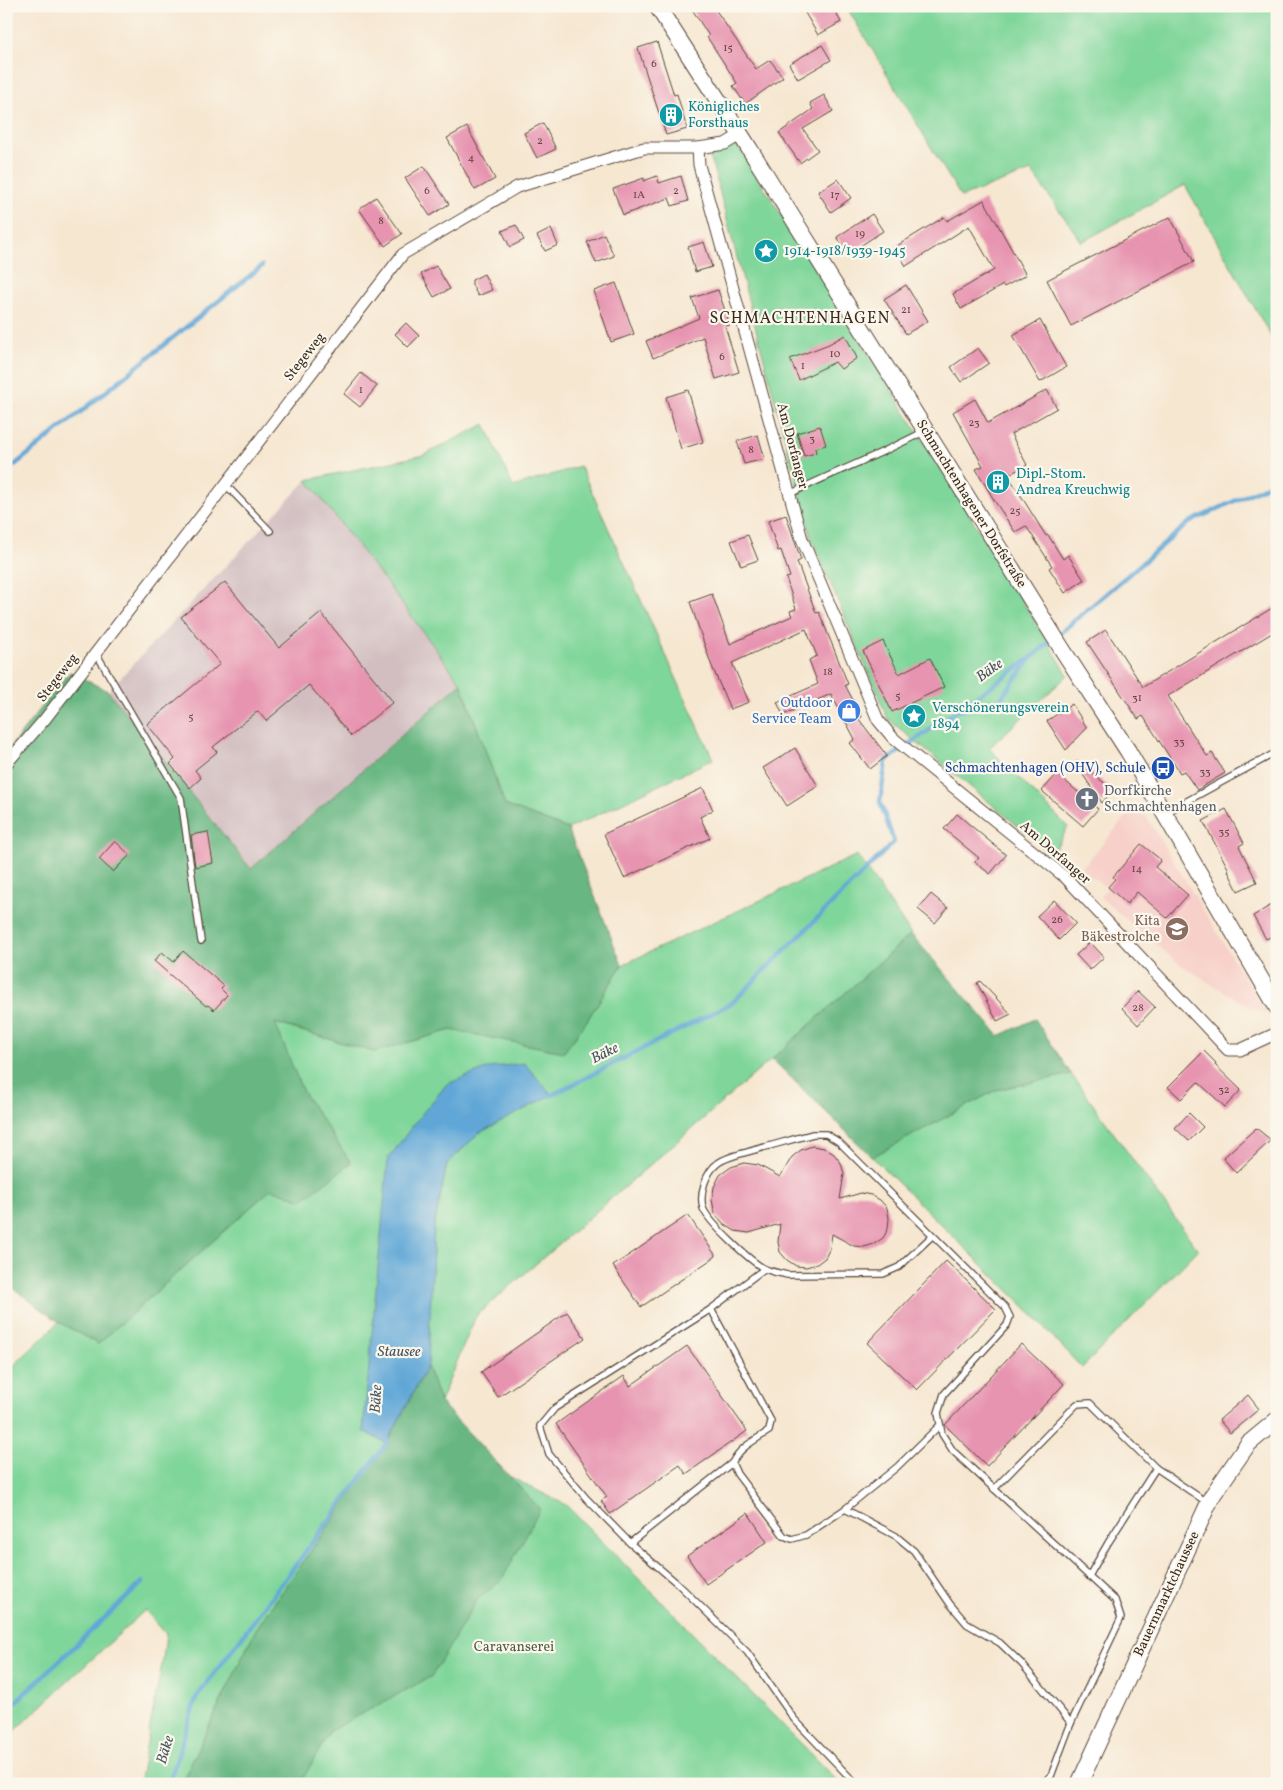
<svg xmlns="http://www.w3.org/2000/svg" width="1283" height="1790" font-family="Vollkorn,serif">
<rect width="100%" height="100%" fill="#fbf7ec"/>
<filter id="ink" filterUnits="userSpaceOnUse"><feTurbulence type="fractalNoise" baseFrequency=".02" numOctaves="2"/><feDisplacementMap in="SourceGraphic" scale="10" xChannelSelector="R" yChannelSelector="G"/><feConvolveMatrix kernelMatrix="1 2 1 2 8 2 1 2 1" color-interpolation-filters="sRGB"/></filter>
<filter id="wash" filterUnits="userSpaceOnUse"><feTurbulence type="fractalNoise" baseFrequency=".0096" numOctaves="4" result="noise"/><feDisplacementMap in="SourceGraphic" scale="20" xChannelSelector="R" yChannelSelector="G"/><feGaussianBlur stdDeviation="1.12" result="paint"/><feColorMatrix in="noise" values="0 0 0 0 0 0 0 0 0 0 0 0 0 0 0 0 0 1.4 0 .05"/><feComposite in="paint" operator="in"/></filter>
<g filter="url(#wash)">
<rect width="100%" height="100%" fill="#f6e7d1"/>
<path fill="#f7d0c9" d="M1138 803 1268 1016 1217 988 1177 962 1100 897 1107 888 1081 869Z"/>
<path fill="#d2bec1" d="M307 480 389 586 461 683 251 869 108 691Z"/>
<g fill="#7fd69a" stroke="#5d805c">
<path d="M846 6H1277V347L1185 185 1082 242 1031 171 961 197Z"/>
<path d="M736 143 951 485 1068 675 989 748 1068 827 1052 854 888 719 812 540 709 152Z"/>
<path d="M485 424 513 487 580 466 713 759 568 829 505 805 461 683 389 586 307 480 424 455Z"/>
<path d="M857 855 911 934 772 1059 476 1316 440 1402 427 1366 434 1227 447 1164 479 1133 552 1094 443 1088 363 1430 387 1443 256 1629 181 1784H139L163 1659 166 1634 145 1610 6 1739V1373L59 1322 98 1344 271 1189 351 1163 303 1092 274 1023 374 1052 451 1030 564 1052 586 1022 622 965Z"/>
<path d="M1071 1074 1198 1250 1082 1368 1023 1305 872 1157 996 1090Z"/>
<path d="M485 1464 566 1505 841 1784H267Z"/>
</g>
<g fill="#67b782" stroke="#517050">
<path d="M70 672 108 691 251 869 461 683 505 805 568 829 622 965 586 1022 564 1052 451 1030 374 1052 275 1023 303 1092 351 1163 302 1200 271 1189 98 1344 59 1322 6 1283V752Z"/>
<path d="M911 934 999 1036 1035 1019 1071 1074 996 1090 872 1157 772 1059Z"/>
<path d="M427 1366 440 1402 540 1509 502 1580 477 1600 432 1676 330 1731 300 1784H181L256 1629 387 1443Z"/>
</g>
<path fill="#61a7d7" stroke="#4e687a" d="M524 1063 552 1095 479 1133 447 1164 434 1227 428 1364 387 1443 363 1431 388 1159 416 1121 447 1084 489 1068Z"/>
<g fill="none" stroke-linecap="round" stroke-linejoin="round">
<g stroke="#61a7d7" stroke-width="4.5">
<path d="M6 472 262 266"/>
<path d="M959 711 997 703 1029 661"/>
<path d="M546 1095H552L732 1003 894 842 880 802 886 761 1032 657 1190 522 1277 481"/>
<path d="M6 1711 143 1582"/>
<path d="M169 1784 196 1698 387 1443V1437"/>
</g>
</g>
<g id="blocks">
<g fill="#e794b0">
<path d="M690 6H713L756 69 770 60 783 77 745 104 733 86 737 83 707 37 709 36Z"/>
<path d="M801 6H832L841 22 818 35Z"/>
<path d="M657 42 674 95 677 94 687 129 666 135 638 48Z"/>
<path d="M822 45 831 60 798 79 789 64Z"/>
<path d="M824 95 833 111 803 129 818 150 800 163 779 133 813 109 810 103Z"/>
<path d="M543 123 556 149 537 158 524 133Z"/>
<path d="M467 127 495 179 475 190 447 138Z"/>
<path d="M424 166 449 204 430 216 405 178Z"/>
<path d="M657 176 659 183 681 176 688 201 672 206 669 198 623 215 613 189 644 178V181Z"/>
<path d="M838 179 851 198 831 212 818 192Z"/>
<path d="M376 197 402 234 385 246 359 209Z"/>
<path d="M984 200 1026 275 1004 287 1003 285 961 309 953 294 994 270 969 226 906 266 895 247 944 217 947 221Z"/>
<path d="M872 214 883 231 848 254 837 237Z"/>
<path d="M1170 217 1194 262 1071 326 1047 280Z"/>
<path d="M516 225 524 240 510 247 502 231Z"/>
<path d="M551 229 558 245 545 251 537 236Z"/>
<path d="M604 234 614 256 596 263 587 242Z"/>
<path d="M704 242 712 267 695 272 688 247Z"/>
<path d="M436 266 450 289 434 297 421 274Z"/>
<path d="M484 274 492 290 478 296 472 285V280Z"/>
<path d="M616 283 634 334 611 342 594 291Z"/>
<path d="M906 285 928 321 906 334 884 299Z"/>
<path d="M718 290 730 325 725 326 739 372 716 379 703 337 653 358 646 341 699 318 692 298Z"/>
<path d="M1040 320 1066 367 1040 382 1013 335Z"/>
<path d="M406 323 419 336 408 347 395 334Z"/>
<path d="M845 335 857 358 841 369 835 362 799 380 790 359 829 344Z"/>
<path d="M978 348 989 363 961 382 951 367Z"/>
<path d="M361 373 377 386 360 407 344 394Z"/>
<path d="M688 390 703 442 681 449 666 397Z"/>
<path d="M1047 390 1057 408 1011 434 1027 465 1008 475 1046 536 1048 535 1063 559 1068 555 1084 580 1065 593 1049 568 1052 566 1026 526 1015 532 994 500 976 469 983 466 953 412 975 399 988 423Z"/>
<path d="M820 426 826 445 815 448 816 453 804 456 797 433Z"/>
<path d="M758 435 765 459 744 464 737 441Z"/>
<path d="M786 515 801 560 797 562 816 613 819 612 848 684 845 685 862 717 858 718 887 756 870 769 850 743 855 739 831 694 783 715 777 702 818 684 809 660 817 656 806 629 732 663 749 702 730 709 711 664 690 602 712 594 730 644 792 616 790 611 796 609 786 578 790 577 781 550 778 551 768 521Z"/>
<path d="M748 535 758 560 741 566 731 541Z"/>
<path d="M225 582 279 648 321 613 393 702 351 736 309 685 266 721 258 711 213 747 217 752 195 770 201 778 190 788 170 764 175 759 147 724 220 664 181 617Z"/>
<path d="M1277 605V630L1168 696 1207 756 1212 753 1225 773 1197 790 1184 771 1180 773 1143 716 1138 719 1087 642 1106 630 1143 687Z"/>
<path d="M883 641 899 674 930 658 944 687 892 712 863 651Z"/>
<path d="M1072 704 1087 728 1066 750 1047 721Z"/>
<path d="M795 748 818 786 787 806 763 768Z"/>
<path d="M1077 761 1113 790 1102 803 1075 763Z"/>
<path d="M1057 774 1098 809 1083 826 1042 791Z"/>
<path d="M703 788 713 810 700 817 710 838 624 878 604 834Z"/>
<path d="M1226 809 1244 843 1239 846 1257 882 1238 891 1228 871 1229 870 1203 821Z"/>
<path d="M957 814 1006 855 990 874 975 862 979 858 944 829Z"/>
<path d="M208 832 213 863 195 867 191 835Z"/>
<path d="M115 841 130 855 113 872 99 859Z"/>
<path d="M1141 844 1161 860 1155 867 1188 895 1167 918 1137 892 1127 904 1108 887 1115 879 1113 877Z"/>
<path d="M931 894 948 908 935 923 918 909Z"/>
<path d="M1054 900 1076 923 1059 940 1037 916Z"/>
<path d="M1273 904 1277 911V934L1266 939 1253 916Z"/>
<path d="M1090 942 1104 957 1090 970 1076 955Z"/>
<path d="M183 951 224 986 221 989 227 995 214 1010 208 1005 206 1006 154 961 162 952 174 962Z"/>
<path d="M980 981 1011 1014 997 1021 977 983Z"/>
<path d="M1138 991 1155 1007 1138 1025 1122 1008Z"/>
<path d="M1204 1051 1216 1063 1215 1065 1241 1090 1225 1107 1198 1082 1181 1099 1168 1087Z"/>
<path d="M1189 1113 1203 1127 1189 1141 1175 1128Z"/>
<path d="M1256 1128 1271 1140 1236 1173 1223 1158Z"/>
<path d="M812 1146 824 1148 834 1154 841 1163 844 1174 840 1199 861 1193 871 1195 880 1200 887 1208 889 1218 888 1229 883 1238 874 1244 864 1247 854 1246 832 1234 830 1248 825 1258 817 1264 806 1267 796 1266 787 1260 780 1252 778 1242 780 1224 749 1233 735 1231 724 1224 715 1214 712 1200 714 1187 720 1175 731 1167 744 1163 758 1165 780 1177 792 1157 801 1150Z"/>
<path d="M688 1215 716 1256 641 1307 613 1266Z"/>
<path d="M946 1261 996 1309 917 1390 867 1343Z"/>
<path d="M567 1312 585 1338 498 1397 481 1372Z"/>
<path d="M1021 1344 1064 1384 987 1466 945 1425Z"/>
<path d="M687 1346 747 1431 686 1474 680 1465 610 1514 601 1501 607 1497 556 1424 624 1376 630 1386Z"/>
<path d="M1248 1395 1259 1409 1230 1433 1219 1420Z"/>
<path d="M748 1513 767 1542 706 1584 687 1556Z"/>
</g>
</g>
</g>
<g filter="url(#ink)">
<use href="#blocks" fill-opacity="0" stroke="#574639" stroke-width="1"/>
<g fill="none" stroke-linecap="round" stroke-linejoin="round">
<g stroke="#574639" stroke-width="8">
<g id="lane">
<path d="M226 485 270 531"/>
<path d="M790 494C834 472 880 455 923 432"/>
<path d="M96 653 181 798 201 941"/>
<path d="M1165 813 1277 752"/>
<path d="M932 1236 899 1267 883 1274 787 1275C780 1273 772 1272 765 1269 751 1262 708 1222 703 1208 699 1193 706 1172 718 1163 728 1156 742 1154 754 1150 774 1145 793 1139 813 1134H826L839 1142 1005 1307 1010 1317 1007 1325 944 1394 938 1413 942 1434 953 1451 1115 1600 1121 1618 1071 1723 1051 1776 1042 1784"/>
<path d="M764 1269 711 1309 555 1408 540 1426 549 1454 586 1498 630 1543 679 1585 747 1652 794 1719 856 1784"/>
<path d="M711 1309 771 1421 769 1431C755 1440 740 1447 732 1463L737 1474 784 1536 792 1539 806 1535 845 1509 897 1467 940 1425"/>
<path d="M1156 1468 1208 1503"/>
<path d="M994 1489 1077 1404 1090 1403 1156 1468 1108 1543 1089 1576"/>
<path d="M845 1509 896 1536 914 1551 950 1604 967 1624 1000 1643 1022 1664 1071 1723"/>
<path d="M630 1543 732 1463"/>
</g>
</g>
<g stroke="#574639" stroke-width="13">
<g id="street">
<path d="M698 148 699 165 802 539 878 720 893 738 920 760 1066 878 1228 1050H1240L1277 1033"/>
<path d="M6 764 45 719 403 254 517 187 644 148H698L725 144 740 135"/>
</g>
</g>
<g stroke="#574639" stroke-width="18">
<g id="secondary">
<path d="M657 6 744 140 1062 649 1128 751 1277 1007"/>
<path d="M1079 1784 1212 1496 1248 1444 1277 1420"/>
</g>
</g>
<use href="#lane" stroke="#fff" stroke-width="5.5"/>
<use href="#street" stroke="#fff" stroke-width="11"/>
<use href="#secondary" stroke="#fff" stroke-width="16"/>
</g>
</g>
<defs>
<g id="building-disc" transform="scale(1.25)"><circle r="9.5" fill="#0f9aa8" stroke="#fbf7ec"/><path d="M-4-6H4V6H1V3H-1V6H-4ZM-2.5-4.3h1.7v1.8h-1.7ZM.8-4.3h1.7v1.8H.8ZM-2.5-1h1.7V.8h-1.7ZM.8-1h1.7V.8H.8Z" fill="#fff"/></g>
<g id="sight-disc" transform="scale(1.25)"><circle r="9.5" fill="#0f9aa8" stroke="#fbf7ec"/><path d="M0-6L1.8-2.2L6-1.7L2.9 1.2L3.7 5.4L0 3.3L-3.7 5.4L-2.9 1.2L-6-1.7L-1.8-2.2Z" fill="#fff"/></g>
<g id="shop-disc" transform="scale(1.25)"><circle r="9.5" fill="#3f7fe0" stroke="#fbf7ec"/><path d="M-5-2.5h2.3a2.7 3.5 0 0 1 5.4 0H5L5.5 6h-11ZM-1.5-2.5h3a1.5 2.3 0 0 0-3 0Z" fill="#fff"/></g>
<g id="bus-disc" transform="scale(1.25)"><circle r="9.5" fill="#1a4fb4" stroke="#fbf7ec"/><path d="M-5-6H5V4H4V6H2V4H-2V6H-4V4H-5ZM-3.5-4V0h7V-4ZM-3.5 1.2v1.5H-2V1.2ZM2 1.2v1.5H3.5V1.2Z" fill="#fff"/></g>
<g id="church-disc" transform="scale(1.25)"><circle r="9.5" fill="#6b7280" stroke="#fbf7ec"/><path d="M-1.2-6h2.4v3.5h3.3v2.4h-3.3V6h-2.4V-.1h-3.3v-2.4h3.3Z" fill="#fff"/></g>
<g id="school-disc" transform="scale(1.25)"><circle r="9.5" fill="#8d6e63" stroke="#fbf7ec"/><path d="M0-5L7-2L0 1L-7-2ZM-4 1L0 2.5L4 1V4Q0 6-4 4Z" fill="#fff"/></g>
</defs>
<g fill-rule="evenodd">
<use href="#building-disc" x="671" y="115"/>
<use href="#sight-disc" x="766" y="251"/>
<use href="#building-disc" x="998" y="482"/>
<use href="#shop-disc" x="849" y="711"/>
<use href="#sight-disc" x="914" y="716"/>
<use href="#bus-disc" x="1163" y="768"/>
<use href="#church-disc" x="1087" y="799"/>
<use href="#school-disc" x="1177" y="929"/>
</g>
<g text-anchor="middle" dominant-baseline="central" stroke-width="4.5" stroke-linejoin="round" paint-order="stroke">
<g font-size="11" fill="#664442">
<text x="728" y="48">15</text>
<text x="654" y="64">6</text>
<text x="540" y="141">2</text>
<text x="471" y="158">4</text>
<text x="427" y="191">6</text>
<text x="676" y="191">2</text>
<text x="639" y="195">1A</text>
<text x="835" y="195">17</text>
<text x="381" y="221">8</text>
<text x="860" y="234">19</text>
<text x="906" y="310">21</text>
<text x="835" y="354">10</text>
<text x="722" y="357">6</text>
<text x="803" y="366">1</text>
<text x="361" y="390">1</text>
<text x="974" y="423">23</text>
<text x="812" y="439">3</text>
<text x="751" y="450">8</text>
<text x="1015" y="511">25</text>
<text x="828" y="672">18</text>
<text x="898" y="696">5</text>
<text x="1137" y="698">31</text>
<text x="191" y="717">5</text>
<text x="1179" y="742">33</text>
<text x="1205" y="772">33</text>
<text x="1224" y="832">35</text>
<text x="1137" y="869">14</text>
<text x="1057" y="920">26</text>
<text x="1138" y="1008">28</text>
<text x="1224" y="1090">32</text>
</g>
<g font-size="14" fill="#0d838f" stroke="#fbf7ec" text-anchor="start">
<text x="688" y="107">Königliches<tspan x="688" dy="16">Forsthaus</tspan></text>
<text x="784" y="251">1914-1918/1939-1945</text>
<text x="1016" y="474">Dipl.-Stom.<tspan x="1016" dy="16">Andrea Kreuchwig</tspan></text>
<text x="932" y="708">Verschönerungsverein<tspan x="932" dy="16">1894</tspan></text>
</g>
<g font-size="14" fill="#3b2a1e" stroke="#fbf7ec">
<text transform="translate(305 357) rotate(-52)">Stegeweg</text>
<text transform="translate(792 446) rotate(75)">Am Dorfanger</text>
<text transform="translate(971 504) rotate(58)">Schmachtenhagener Dorfstraße</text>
<text transform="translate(58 678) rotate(-52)">Stegeweg</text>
<text transform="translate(1055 853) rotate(41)">Am Dorfanger</text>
<text transform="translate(1167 1594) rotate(-65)">Bauernmarktchaussee</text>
</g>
<g font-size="14" fill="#366cbe" stroke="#fbf7ec" text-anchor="end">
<text x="832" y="703">Outdoor<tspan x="832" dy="16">Service Team</tspan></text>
</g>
<g font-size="14" fill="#164399" stroke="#fbf7ec" text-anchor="end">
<text x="1146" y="768">Schmachtenhagen (OHV), Schule</text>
</g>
<g font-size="14" fill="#5b616d" stroke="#fbf7ec" text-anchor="start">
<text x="1104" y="791">Dorfkirche<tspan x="1104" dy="16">Schmachtenhagen</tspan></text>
</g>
<g font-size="14" fill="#785e54" stroke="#fbf7ec" text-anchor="end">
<text x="1160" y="921">Kita<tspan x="1160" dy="16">Bäkestrolche</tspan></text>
</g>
<g font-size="14" fill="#4f5e43" stroke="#fbf7ec">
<text x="514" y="1647">Caravanserei</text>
</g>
<g font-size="15" font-style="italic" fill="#48565f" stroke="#fbf7ec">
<text transform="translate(990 671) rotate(-36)">Bäke</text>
<text transform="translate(605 1054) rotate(-27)">Bäke</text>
<text x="399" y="1352">Stausee</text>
<text transform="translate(377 1399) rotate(-86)">Bäke</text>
<text transform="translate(166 1750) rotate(-73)">Bäke</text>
</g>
<g font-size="16" letter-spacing="1" fill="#3b2a1e" stroke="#fbf7ec">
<text x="800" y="319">SCHMACHTENHAGEN</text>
</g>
</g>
<rect width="1283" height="1790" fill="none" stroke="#fbf7ec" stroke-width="25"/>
</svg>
